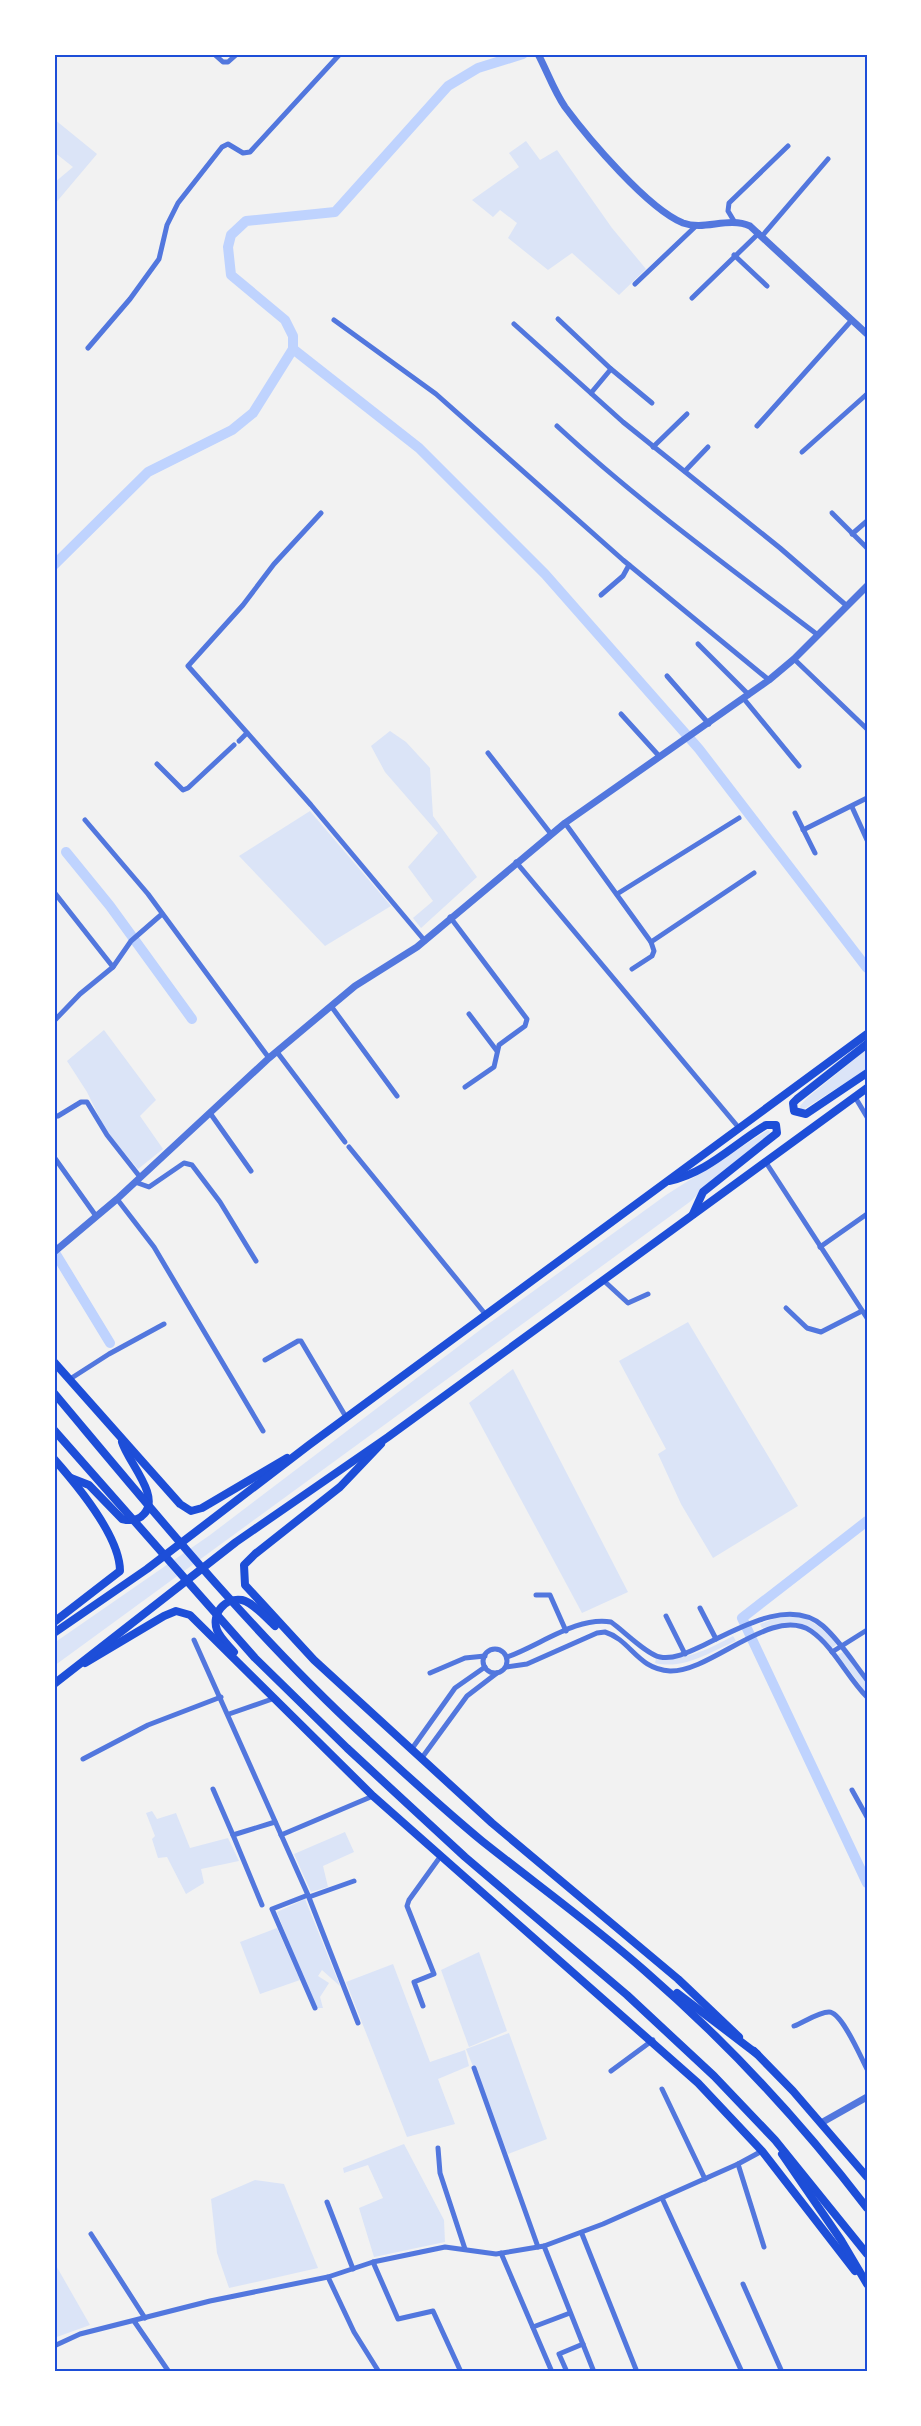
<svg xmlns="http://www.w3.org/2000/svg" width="921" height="2426" font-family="Cabin,sans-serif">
<rect width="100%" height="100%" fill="#f2f2f2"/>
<g fill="#dbe4f7">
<path d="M54 119 97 154 54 205V183L73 167 54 152Z"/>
<path d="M526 141 540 160 557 150 612 228 646 269 619 295 572 253 548 270 508 238 517 223 500 210 493 217 472 200 519 167 509 153Z"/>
<path d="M390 731 406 742 430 768 433 816 477 877 421 928 413 918 433 901 408 867 438 833 385 772 371 746Z"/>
<path d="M310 811 391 906 325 946 239 856Z"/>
<path d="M104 1030 156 1100 140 1116 163 1149 138 1169 106 1131 87 1092 67 1061Z"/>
<path d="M867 1049V1069L801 1111 800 1106 807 1098Z"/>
<path d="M768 1130 770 1132 765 1139 710 1182 691 1201 54 1666V1643L210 1535 484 1327 666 1195Z"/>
<path d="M688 1322 798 1506 713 1558 681 1504 658 1454 666 1449 619 1361Z"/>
<path d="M513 1369 628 1592 582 1613 469 1403Z"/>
<path d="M784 1615C808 1615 822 1627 837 1644L832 1648C807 1622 797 1618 762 1628L760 1624Z"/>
<path d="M733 1636 736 1641C710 1652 684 1670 655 1663L656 1659C685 1661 709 1649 733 1636Z"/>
<path d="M843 1652 867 1683V1694L838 1655Z"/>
<path d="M152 1811 157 1819 176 1813 190 1848 228 1838 239 1861 201 1869 204 1883 186 1894 167 1857 158 1858 152 1839 155 1836 146 1813Z"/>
<path d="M345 1832 354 1852 323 1866 328 1887 311 1892 294 1854Z"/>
<path d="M305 1899 340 1986 322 1970 318 1976 329 1983 320 1997 323 2008H315L277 1912Z"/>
<path d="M277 1928 300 1980 260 1994 240 1942Z"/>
<path d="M479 1952 507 2031 469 2047 441 1970Z"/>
<path d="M393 1964 430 2062 465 2050 469 2066 438 2079 455 2124 407 2137 346 1982Z"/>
<path d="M509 2033 547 2139 508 2154 466 2049Z"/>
<path d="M404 2144 444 2220 445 2242 374 2257 359 2208 383 2198 368 2165 344 2173 343 2168Z"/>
<path d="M255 2180 284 2184 318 2268 229 2288 217 2253 211 2199Z"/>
<path d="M54 2262 90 2325 54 2338Z"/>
</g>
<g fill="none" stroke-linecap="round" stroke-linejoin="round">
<g stroke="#bfd3fe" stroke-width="10">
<path d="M293 349 419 448 545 574 699 749 867 968"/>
<path d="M54 565 148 472 232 430 253 413 293 349V336L285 320 231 275 228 247 231 235 246 221 335 212 448 86 478 68 523 54"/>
<path d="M66 852 110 906 192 1019"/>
<path d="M54 1251 110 1343"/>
<path d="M867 1521 742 1618 867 1883"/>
</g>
<g stroke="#5277de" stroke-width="5">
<path d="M214 54 223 62H228L237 54"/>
<path d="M734 221 728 211 729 203 788 146"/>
<path d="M763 235 828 159"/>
<path d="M734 255 767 286"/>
<path d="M635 284 697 225"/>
<path d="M692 298 759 233"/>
<path d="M558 319 611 369"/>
<path d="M334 320 436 394 623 560 769 680"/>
<path d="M514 324 623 422 780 548 847 606"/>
<path d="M88 348 130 299 159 259 167 225 178 203 222 147 228 144 243 153 250 152 340 54"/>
<path d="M591 393 611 369 652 403"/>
<path d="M557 426C639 502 729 567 818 635"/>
<path d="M757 426 851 321"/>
<path d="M653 447 687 414"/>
<path d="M802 452 867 394"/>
<path d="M685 471 708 447"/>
<path d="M321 513 274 564 243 605 188 666 311 805 425 941"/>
<path d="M832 513 867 548"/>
<path d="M852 534 867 521"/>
<path d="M601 595 623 576 629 565"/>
<path d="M698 644 749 695"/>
<path d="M794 659 867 729"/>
<path d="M667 676 709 724"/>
<path d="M744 699 799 766"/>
<path d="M621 714 660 757"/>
<path d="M239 741 247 733"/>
<path d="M488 753 551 834"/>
<path d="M157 764 183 790 188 788 234 745"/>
<path d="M852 807 867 840"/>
<path d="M795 813 815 853"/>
<path d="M85 820 148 894 269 1058"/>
<path d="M565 823 651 942 654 951 652 956 632 969"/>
<path d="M803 830 867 798"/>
<path d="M516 862 739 1128"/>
<path d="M54 892 113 967"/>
<path d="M617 894 739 818"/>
<path d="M450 917 527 1019 525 1026 499 1045 494 1067 465 1087"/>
<path d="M651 942 754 873"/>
<path d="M331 1006 397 1096"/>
<path d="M469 1014 497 1051"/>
<path d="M54 1021 80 994 113 967 131 941 162 914"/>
<path d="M277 1052 345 1142"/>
<path d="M855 1097 867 1117"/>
<path d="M210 1113 251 1171"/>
<path d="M58 1116 81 1102H87L107 1135 140 1177"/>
<path d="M349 1147 486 1315"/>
<path d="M54 1157 96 1216"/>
<path d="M765 1161 867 1318"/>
<path d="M135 1182 149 1187 184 1163 192 1165 220 1202 256 1261"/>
<path d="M117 1199 154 1247 263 1431"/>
<path d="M820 1247 867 1214"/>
<path d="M603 1280 628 1303 648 1294"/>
<path d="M786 1308 807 1328 821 1332 862 1311"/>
<path d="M265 1360 298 1341H301L346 1417"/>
<path d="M70 1379 109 1354 164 1324"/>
<path d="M536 1595H550L566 1631"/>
<path d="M700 1608 716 1639"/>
<path d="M666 1616 685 1654"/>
<path d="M194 1640 308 1895 358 2023"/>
<circle cx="495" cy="1661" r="12"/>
<path d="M832 1652 867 1630"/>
<path d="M507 1657C539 1646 577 1616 611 1622 624 1631 646 1654 660 1657 674 1660 691 1651 704 1645 737 1629 790 1597 823 1626 840 1641 853 1662 867 1680"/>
<path d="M506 1667 527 1664 597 1633 605 1632C631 1640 637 1669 670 1671 712 1672 772 1605 811 1631 834 1647 847 1677 867 1697"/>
<path d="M430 1673 465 1658 485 1656"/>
<path d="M229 1714 275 1698"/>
<path d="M411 1750 455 1688 485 1667"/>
<path d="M83 1759 148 1725 221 1697"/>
<path d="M421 1759 467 1696 497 1673"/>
<path d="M213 1789 233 1835"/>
<path d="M852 1790 867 1817"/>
<path d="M281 1835 373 1796"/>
<path d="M308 1895 272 1909 315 2008"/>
<path d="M309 1897 354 1881"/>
<path d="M262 1905 233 1835 275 1822"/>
<path d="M423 2006 414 1982 434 1974 407 1906 409 1900 440 1857"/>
<path d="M794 2026C804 2022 819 2012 829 2012 842 2012 861 2058 867 2069"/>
<path d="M474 2068 538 2247"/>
<path d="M611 2071 653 2040"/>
<path d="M662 2089 705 2179"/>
<path d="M438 2148 440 2173 465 2249"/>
<path d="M738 2164 764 2247"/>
<path d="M662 2198 742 2372"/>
<path d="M327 2202 353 2269"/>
<path d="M91 2234 145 2318"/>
<path d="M582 2234 637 2372"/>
<path d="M544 2246 594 2372"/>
<path d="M501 2253 552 2372"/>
<path d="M373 2262 398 2319 433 2311 461 2372"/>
<path d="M328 2277 354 2332 379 2372"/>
<path d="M743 2284 782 2372"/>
<path d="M134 2321 169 2372"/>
<path d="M533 2327 570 2313"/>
<path d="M54 2346 80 2334 210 2301 328 2277 373 2262 445 2247 496 2254 544 2246 603 2224 738 2164 762 2151"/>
<path d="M567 2372 559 2354 583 2344"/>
</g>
<g stroke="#5277de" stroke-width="7">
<path d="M538 54C547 71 554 91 565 107 588 138 648 209 683 223 705 231 728 216 750 226L867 334"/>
<path d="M54 1252 117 1199 269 1058 355 986 417 947 565 823 769 680 794 659 867 586"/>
<path d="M821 2123 867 2097"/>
</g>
<g stroke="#1d4ed8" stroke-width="8">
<path d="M54 1362 180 1504 191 1511 202 1508 287 1458"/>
<path d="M381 1444 340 1487 255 1554 244 1565 245 1585 314 1660 492 1823 678 1979 739 2037"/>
<path d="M54 1459C77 1485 120 1536 120 1571L54 1622"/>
<path d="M71 1478 89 1485 122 1519C130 1521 138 1521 144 1514 161 1496 128 1462 122 1442"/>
<path d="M234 1652C228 1645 220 1638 217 1630 211 1614 225 1597 242 1600 254 1603 266 1618 275 1626"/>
<path d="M85 1663 164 1616 176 1611 190 1615 373 1796 698 2083 762 2151 855 2271"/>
<path d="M754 2051 793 2091 867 2177"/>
</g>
<g stroke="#1d4ed8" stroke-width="8">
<path d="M867 1044 797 1099 793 1103 794 1111 806 1114 867 1073"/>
<path d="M669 1181C707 1173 734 1144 766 1125H776L777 1133 703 1192 693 1214"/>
<path d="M54 1393C153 1511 251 1632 365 1737 403 1772 442 1808 482 1841 536 1884 593 1925 645 1971 727 2042 801 2122 867 2208"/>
<path d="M54 1430 255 1658 347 1748 465 1857 627 1995 714 2076 775 2140 867 2254"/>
<path d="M54 1633 147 1569 309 1445 867 1034"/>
<path d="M54 1684 236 1542 388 1437 867 1088"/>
<path d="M677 1993 757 2054"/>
<path d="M782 2154 841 2240 867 2284"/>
</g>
</g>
<rect width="921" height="2426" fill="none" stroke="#ffffff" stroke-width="111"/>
<rect x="56" y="56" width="810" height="2314" fill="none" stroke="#1d4ed8" stroke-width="2"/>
</svg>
